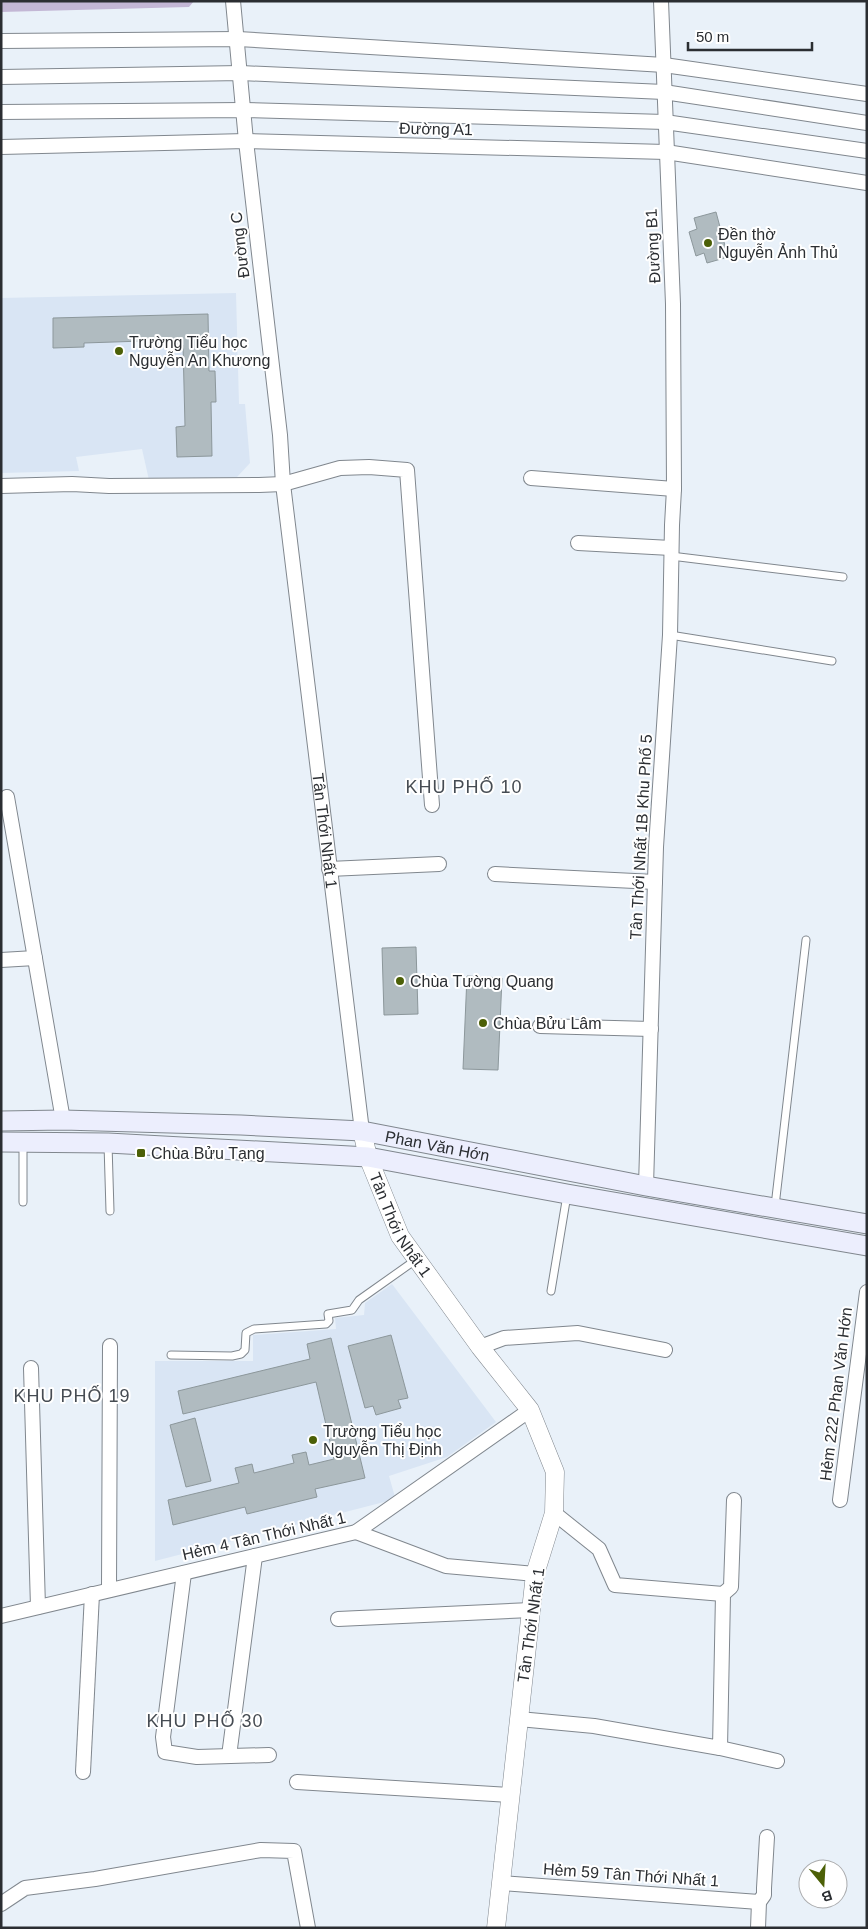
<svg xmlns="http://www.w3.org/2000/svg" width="868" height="1929" font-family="Arial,sans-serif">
<rect width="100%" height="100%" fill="#e9f1f9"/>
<g fill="#d9e5f4">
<path d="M236 293 239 404H245L250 463 237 477 149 480 142 449 76 457 79 471 1 473V298Z"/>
<path d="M392 1284 496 1422 447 1457 389 1476 395 1497 388 1501 155 1561V1361H253V1335L336 1329 335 1318 364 1315 365 1303Z"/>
</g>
<path fill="#c3b7d5" d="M1 1H194L189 7 1 12Z"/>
<g fill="#b0bbc0" stroke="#8c979b">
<path d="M716 212 728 257 707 263 704 253 696 256 689 232 697 229 694 218Z"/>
<path d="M208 314 209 371H215L216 402H211L212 456 177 457 176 427 185 426 183 345H173V340L84 343V347L53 348V318Z"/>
<path d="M416 947 418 1014 384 1015 382 948Z"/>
<path d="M467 976 502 978 498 1070 463 1069Z"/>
<path d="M391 1335 408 1398 398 1400 401 1408 376 1415 373 1406 365 1408 348 1346Z"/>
<path d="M331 1338 365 1478 315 1489 317 1497 247 1514 245 1507 173 1525 168 1500 239 1483 235 1468 252 1464 254 1473 294 1463 292 1455 306 1452 309 1465 334 1459 316 1382 183 1414 178 1391 310 1359 307 1344Z"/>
<path d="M195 1418 211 1481 186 1487 170 1425Z"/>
</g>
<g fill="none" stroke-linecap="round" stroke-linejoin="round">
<g stroke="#80878e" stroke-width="9">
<g id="service">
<path d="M671 556 843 577"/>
<path d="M670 635 832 661"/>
<path d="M23 1142V1202"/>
<path d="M108 1144 110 1211"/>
<path d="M775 1206 806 940"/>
<path d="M551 1291 567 1195"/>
<path d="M171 1355 232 1356 241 1354 245 1350 246 1333 254 1329 326 1324 329 1321 328 1314 352 1310 359 1300 417 1259"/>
</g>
</g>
<g stroke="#80878e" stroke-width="16">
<g id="minor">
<path id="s1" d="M233 1 246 141 280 435 283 484 362 1131"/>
<path d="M1 41 238 39 664 65 867 94"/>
<path d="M1 77 241 73 664 92 867 123"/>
<path d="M1 112 243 110 665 122 867 151"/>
<path d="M1 147 246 141 666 152 867 183"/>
<path d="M531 478 674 489"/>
<path d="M1 486 72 484 109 486 259 485 283 484 340 468 369 467 407 470 432 805"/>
<path d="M578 543 671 548"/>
<path d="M7 797 63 1120"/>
<path d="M329 869 439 864"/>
<path d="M495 874 655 882"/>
<path d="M1 960 35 958"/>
<path d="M540 1026 651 1029"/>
<path d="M646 1186 656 847 670 635 672 525 674 489 673 304 661 1"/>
<path d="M480 1347 504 1338 578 1333 665 1350"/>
<path d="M31 1368 38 1607"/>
<path d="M840 1500 867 1292"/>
<path d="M554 1513 599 1549 615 1585 723 1594"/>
<path d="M356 1532 446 1566 535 1574"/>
<path d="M184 1573 163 1737 165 1752 197 1757 269 1755"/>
<path d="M109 1590 110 1346"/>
<path d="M1 1616 356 1532 530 1410"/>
<path d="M338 1619 531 1610"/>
<path d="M519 1719 594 1726 720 1748 723 1594 731 1587 734 1500"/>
<path d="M720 1748 777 1761"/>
<path d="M229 1756 255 1556"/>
<path d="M83 1772 92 1594"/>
<path d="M297 1782 510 1795"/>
<path d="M501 1883 759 1902"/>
<path d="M1 1904 25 1888 95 1879 261 1850 294 1851 308 1928"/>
<path d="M758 1928 759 1902 764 1895V1888L767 1837"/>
</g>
</g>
<g stroke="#80878e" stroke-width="19">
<g id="tertiary">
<path id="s2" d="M362 1131 368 1157 400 1236 480 1347 530 1410 555 1472 554 1513 535 1574 496 1928"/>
</g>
</g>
<g stroke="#80878e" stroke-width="21">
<g id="secondary">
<path id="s3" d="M1 1121 63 1120 241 1125 362 1131 646 1186 867 1224"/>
<path d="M1 1142 108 1143 368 1157 567 1194 867 1246"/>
</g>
</g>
<use href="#service" stroke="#fff" stroke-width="7"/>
<use href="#minor" stroke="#fff" stroke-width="14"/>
<use href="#tertiary" stroke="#fff" stroke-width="18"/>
<use href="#secondary" stroke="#eceefd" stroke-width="19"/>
</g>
<g fill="#4c6007" stroke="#fff" stroke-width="2">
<circle cx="708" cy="243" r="5"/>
<circle cx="119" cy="351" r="5"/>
<circle cx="400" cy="981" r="5"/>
<circle cx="483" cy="1023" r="5"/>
<rect x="136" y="1148" width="10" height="10" rx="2.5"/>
<circle cx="313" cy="1440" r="5"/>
</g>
<g text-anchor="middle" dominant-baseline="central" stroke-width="4" stroke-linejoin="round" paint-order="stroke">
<g font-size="16" fill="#2b2e32" stroke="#fff">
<text transform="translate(436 129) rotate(1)">Đường A1</text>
<text transform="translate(240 245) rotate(-97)">Đường C</text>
<text transform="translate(653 246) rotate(-93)">Đường B1</text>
<text stroke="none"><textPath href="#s1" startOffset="835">Tân Thới Nhất 1</textPath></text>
<text transform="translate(641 837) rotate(-87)">Tân Thới Nhất 1B Khu Phố 5</text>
<text stroke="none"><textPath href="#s3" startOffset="438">Phan Văn Hớn</textPath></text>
<text stroke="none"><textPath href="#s2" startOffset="102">Tân Thới Nhất 1</textPath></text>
<text transform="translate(836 1394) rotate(-83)">Hẻm 222 Phan Văn Hớn</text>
<text transform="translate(264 1536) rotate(-13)">Hẻm 4 Tân Thới Nhất 1</text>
<text transform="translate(531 1625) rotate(-82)">Tân Thới Nhất 1</text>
<text transform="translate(631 1875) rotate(4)">Hẻm 59 Tân Thới Nhất 1</text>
</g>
<g font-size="16" fill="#2b2e32" stroke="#fff" text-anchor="start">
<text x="718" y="234">Đền thờ<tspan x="718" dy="18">Nguyễn Ảnh Thủ</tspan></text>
<text x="129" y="342">Trường Tiểu học<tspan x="129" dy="18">Nguyễn An Khương</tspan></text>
<text x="410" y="981">Chùa Tường Quang</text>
<text x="493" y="1023">Chùa Bửu Lâm</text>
<text x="151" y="1153">Chùa Bửu Tạng</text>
<text x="323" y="1431">Trường Tiểu học<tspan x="323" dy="18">Nguyễn Thị Định</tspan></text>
</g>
<g font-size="18" letter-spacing="1" fill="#464c53" stroke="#fff">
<text x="464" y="787">KHU PHỐ 10</text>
<text x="72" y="1396">KHU PHỐ 19</text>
<text x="205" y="1721">KHU PHỐ 30</text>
</g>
</g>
<rect width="868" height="1929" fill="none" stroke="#2b2e32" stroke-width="5"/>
<g transform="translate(823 1884) rotate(162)"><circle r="24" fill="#ffffff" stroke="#aaabad"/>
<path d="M0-4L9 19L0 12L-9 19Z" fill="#4c6007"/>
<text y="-8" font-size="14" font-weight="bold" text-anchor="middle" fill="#2b2e32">B</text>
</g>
<path d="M688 42v8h124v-8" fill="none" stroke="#2b2e32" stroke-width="2.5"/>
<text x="696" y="42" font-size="15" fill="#2b2e32" stroke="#ffffff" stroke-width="4" paint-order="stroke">50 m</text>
</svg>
